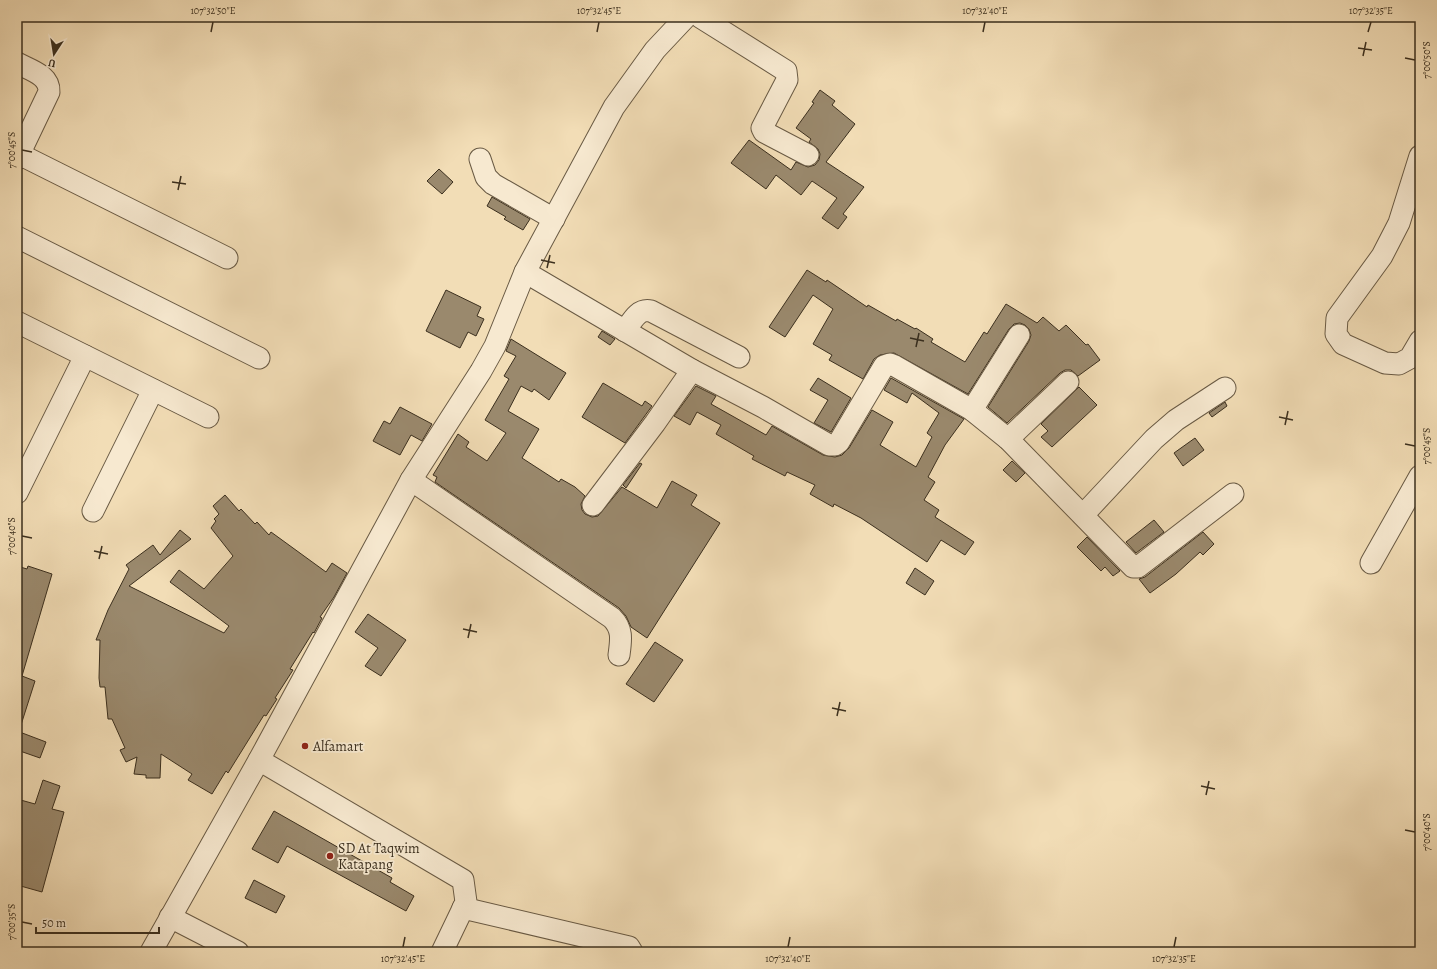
<svg xmlns="http://www.w3.org/2000/svg" width="1437" height="969" font-family="Alegreya,serif">
<rect width="100%" height="100%" fill="#f2ddb6"/>
<filter id="stains"><feTurbulence type="fractalNoise" baseFrequency=".005" numOctaves="4"/><feColorMatrix values="0 0 0 0 .2 0 0 0 0 .09 0 0 0 0 .02 0 0 0 .5 -.17"/></filter>
<radialGradient id="worn" r=".72"><stop offset=".6" stop-color="#630" stop-opacity="0"/><stop offset="1" stop-color="#630" stop-opacity=".3"/></radialGradient>
<g fill="#9a896d" stroke="#3b2f1e">
<path d="M820 90 835 101 832 105 855 124 826 162 864 187 843 214 847 217 838 229 822 218 837 198 812 181 801 195 776 175 766 189 731 163 749 140 791 170 796 162 808 167 815 165 819 160 820 154 818 149 809 142 811 139 796 128 814 103 812 102Z"/>
<path d="M439 169 453 182 442 194 427 181Z"/>
<path d="M492 197 530 219 523 230 504 219 506 217 487 206Z"/>
<path d="M807 270 826 282 827 280 867 307 868 305 896 321 897 319 915 329 916 328 933 339 931 342 965 362 984 332 987 334 1006 304 1037 323 1043 317 1059 331 1066 325 1086 345 1088 344 1100 360 1078 376 1071 370H1065L1060 373 1007 423 988 407 1029 341 1031 335 1029 329 1025 325 1020 323 1014 324 1009 329 968 394 894 353 880 355 874 359 863 379 829 360 832 355 813 344 833 309 813 295 785 337 769 327Z"/>
<path d="M446 290 481 307 477 316 484 319 476 336 468 332 460 348 426 331Z"/>
<path d="M602 331 615 339 610 345 598 337Z"/>
<path d="M511 339 566 373 549 400 534 389 532 392 521 386 508 411 539 429 522 458 559 482 561 479 575 487 585 496 581 504 582 510 585 514 592 517 598 516 622 487 657 508 672 481 697 495 691 505 720 523 647 638 631 627 626 616 619 608 435 482 437 477 433 475 458 434 469 442 466 447 487 461 506 433 485 420 509 379 504 376 516 356 506 351Z"/>
<path d="M818 378 851 398 831 432 814 423 828 400 810 390Z"/>
<path d="M891 378 964 419 945 445 928 477 935 482 924 500 939 510 935 517 974 542 965 555 941 540 927 562 861 518 834 504 833 507 810 494 815 485 787 472 785 476 752 459 754 456 716 434 721 425 697 412 690 425 674 416 696 386 716 396 711 404 766 435 772 426 823 455 835 457 842 455 849 448 872 410 893 422 880 445 916 467 932 437 927 433 939 413 912 393 907 403 884 390Z"/>
<path d="M603 383 642 406 645 401 652 406 625 443 582 417Z"/>
<path d="M1079 387 1097 405 1052 447 1041 437 1048 431 1041 424Z"/>
<path d="M1225 402 1227 406 1212 417 1209 413Z"/>
<path d="M400 407 432 424 422 441 411 435 400 455 373 441 384 421 390 424Z"/>
<path d="M1195 438 1204 450 1183 466 1174 453Z"/>
<path d="M1012 461 1025 473 1016 482 1003 470Z"/>
<path d="M640 463 642 464 626 488 623 485Z"/>
<path d="M225 495 239 511 241 509 255 524 257 522 269 535 271 532 326 572 332 563 347 573 334 597 320 617 322 618 314 633 313 632 290 669 293 670 275 698 277 699 266 716 264 715 228 773 226 771 212 794 188 780 192 774 161 754 160 778H146V775L134 774 137 757 126 762 120 750 125 748 112 719H108L105 687H100L99 678 100 640H96L108 610 129 569 126 565 153 545 160 555 180 530 191 539 129 586 224 633 229 626 170 582 179 570 204 589 233 556 211 528 216 521 214 519 219 514 213 506Z"/>
<path d="M1154 520 1164 532 1136 553 1126 542Z"/>
<path d="M1203 532 1214 544 1203 555 1200 552 1176 574 1150 593 1139 579 1145 577Z"/>
<path d="M1087 537 1120 571 1113 576 1105 567 1101 571 1077 547Z"/>
<path d="M17 566 27 569 28 566 52 574 22 676 35 681 20 728H17Z"/>
<path d="M915 568 934 581 925 595 906 583Z"/>
<path d="M368 614 406 640 381 676 365 666 378 648 355 632Z"/>
<path d="M655 642 683 660 654 702 626 684Z"/>
<path d="M17 731 46 742 40 758 17 750Z"/>
<path d="M43 780 60 786 52 809 64 812 42 892 17 885V799L35 804Z"/>
<path d="M274 811 392 878 390 882 414 896 406 911 287 846 278 863 252 849Z"/>
<path d="M254 880 285 896 276 913 245 898Z"/>
</g>
<g fill="none" stroke-linecap="round" stroke-linejoin="round">
<g stroke="#695a44" stroke-width="23">
<g id="minor">
<path d="M700 17 786 71 787 80 762 128 764 132 808 155"/>
<path d="M17 63C30 70 50 75 49 92L17 159"/>
<path d="M19 154 227 258"/>
<path d="M1420 156 1399 223 1382 256 1337 318 1336 334 1343 344 1385 363 1399 364 1410 358 1420 341"/>
<path d="M480 159 486 177 493 184 554 219"/>
<path d="M17 237 259 358"/>
<path d="M525 272 692 370 763 407 829 445H835L839 442 884 366 890 364 895 366 972 410 1008 439 1133 567H1138L1233 494"/>
<path d="M17 322 208 417"/>
<path d="M625 331C632 321 638 308 651 311L739 357"/>
<path d="M972 410 1019 335"/>
<path d="M1008 439 1068 382"/>
<path d="M411 480 612 618C623 629 621 640 619 655"/>
<path d="M17 493 85 356"/>
<path d="M593 505 655 423 692 370"/>
<path d="M93 511 153 390"/>
<path d="M1083 515 1154 439 1176 420 1225 388"/>
<path d="M1371 563 1420 476"/>
<path d="M259 760 463 880 466 902 442 952"/>
<path d="M463 908 629 947 632 952"/>
<path d="M170 917 238 952"/>
<path d="M151 952 259 760 411 480 481 371 495 346 525 272 614 107 655 50 686 17"/>
</g>
</g>
<use href="#minor" stroke="#f7e9d0" stroke-width="21"/>
</g>
<path fill="none" stroke="#3b2f1e" stroke-width="1.5" d="M211 32 213 22M597 32 599 22M983 32 985 22M1368 32 1371 22M1358 48 1372 50M1363 56 1366 42M1405 58 1415 60M22 150 32 152M172 182 186 184M178 190 181 176M541 260 555 263M547 268 550 255M910 338 924 341M916 347 919 333M1279 417 1293 420M1285 425 1288 411M1405 444 1415 446M22 536 32 538M94 551 108 554M99 559 102 546M463 629 477 632M468 638 471 624M832 708 846 711M837 716 840 702M1201 786 1215 789M1206 795 1209 781M1405 830 1415 832M22 922 32 924M403 947 405 937M788 947 790 937M1174 947 1176 937"/>
<g fill="#8f2418" stroke="#f7e9d0" stroke-width="1.5">
<circle cx="305" cy="746" r="4"/>
<circle cx="330" cy="856" r="4"/>
</g>
<g text-anchor="middle" dominant-baseline="central" stroke-width="3.5" stroke-linejoin="round" paint-order="stroke">
<g font-size="14" fill="#3b2f1e" stroke="#f7e9d0" text-anchor="start">
<text x="313" y="746">Alfamart</text>
<text x="338" y="848">SD At Taqwim<tspan x="338" dy="16">Katapang</tspan></text>
</g>
</g>
<rect width="1437" height="969" fill="none" stroke="#f2ddb6" stroke-width="44"/>
<g transform="translate(54 54) rotate(192)" stroke="#f7e9d0" stroke-width="3" paint-order="stroke">
<path d="M0-3L7 15L0 10L-7 15Z" fill="#3b2f1e"/>
<text y="-6" font-size="11" font-weight="bold" text-anchor="middle" fill="#3b2f1e">U</text>
</g>
<path d="M36 927v6h123v-6" fill="none" stroke="#3b2f1e" stroke-width="2"/>
<text x="42" y="927" font-size="12" fill="#3b2f1e" stroke="#f7e9d0" stroke-width="3" paint-order="stroke">50 m</text>
<rect x="22" y="22" width="1393" height="925" fill="none" stroke="#3b2f1e" stroke-width="1.5"/>
<g font-size="10" text-anchor="middle" fill="#3b2f1e">
<text x="213" y="14">107°32'50"E</text>
<text x="599" y="14">107°32'45"E</text>
<text x="985" y="14">107°32'40"E</text>
<text x="1371" y="14">107°32'35"E</text>
<text transform="translate(1426 60) rotate(-90)" y="4">7°00'50"S</text>
<text transform="translate(11 150) rotate(-90)" y="4">7°00'45"S</text>
<text transform="translate(1426 446) rotate(-90)" y="4">7°00'45"S</text>
<text transform="translate(11 536) rotate(-90)" y="4">7°00'40"S</text>
<text transform="translate(1426 832) rotate(-90)" y="4">7°00'40"S</text>
<text transform="translate(11 922) rotate(-90)" y="4">7°00'35"S</text>
<text x="403" y="962">107°32'45"E</text>
<text x="788" y="962">107°32'40"E</text>
<text x="1174" y="962">107°32'35"E</text>
</g>
<rect width="100%" height="100%" filter="url(#stains)"/>
<rect width="100%" height="100%" fill="url(#worn)"/>
</svg>
